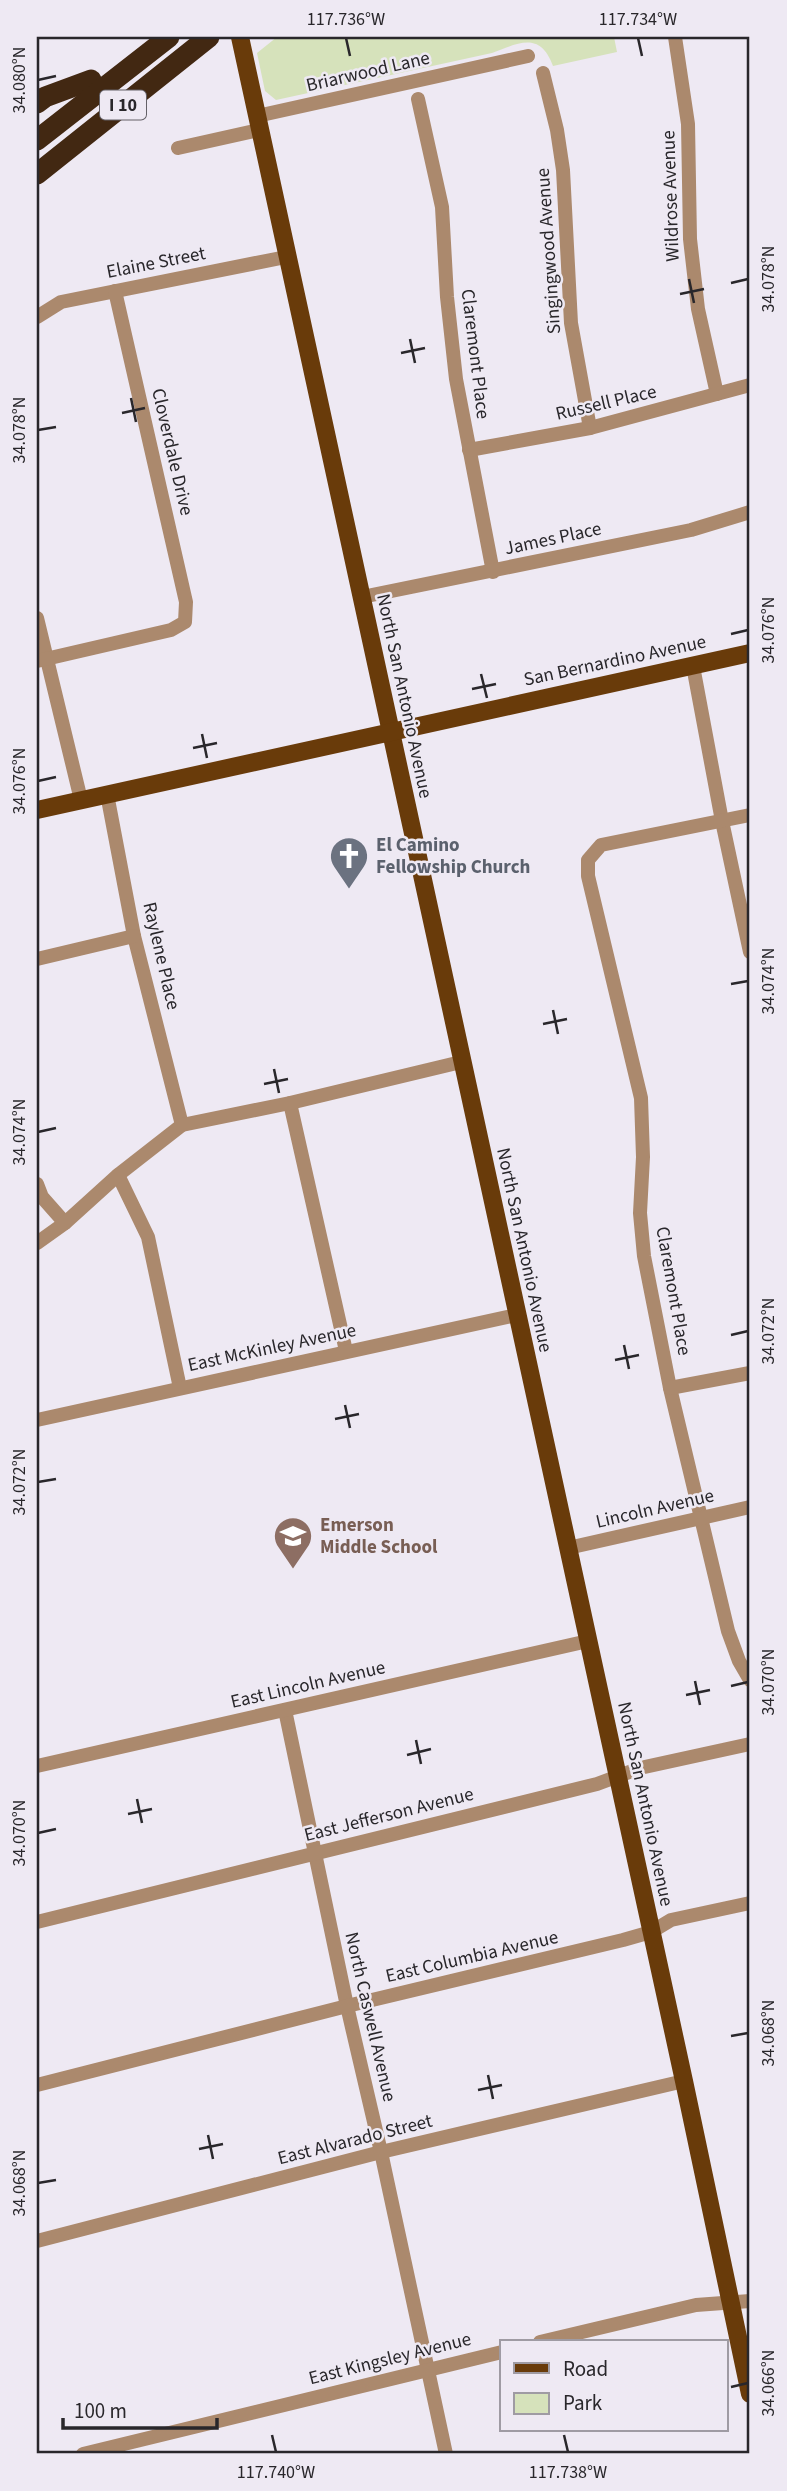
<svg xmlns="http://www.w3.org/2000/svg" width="787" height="2491" font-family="'Source Sans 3',sans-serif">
<rect width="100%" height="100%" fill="#eee9f3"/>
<path fill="#d6e2bb" d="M277 37H614L617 52 553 66C540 31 519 43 492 53L276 100 265 91 257 53Z"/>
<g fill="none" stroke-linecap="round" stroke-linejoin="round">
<g stroke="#ab896d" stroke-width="14">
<path d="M675 37 688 124 690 239 698 309 717 394"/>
<path d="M543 73 557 130 563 170 571 323 590 428"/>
<path d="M418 99 442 207 447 297 456 379 493 572"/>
<path d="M257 116 528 56"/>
<path d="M178 148 259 130"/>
<path d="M37 317 61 302 286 257"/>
<path d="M469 450 590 428 750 385"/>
<path d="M362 597 691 530 750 512"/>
<path d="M37 618 81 800"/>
<path d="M37 661 171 630 185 622 186 602 115 291"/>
<path d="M693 666 722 821 750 952"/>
<path d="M107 794 134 936 182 1125"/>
<path d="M750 815 601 845 588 860V876L641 1098 643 1157 640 1213 644 1256 670 1388 728 1631 739 1661 750 1680"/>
<path d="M37 959 134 936"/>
<path d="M290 1103 346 1351"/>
<path d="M118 1175 148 1237 180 1388"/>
<path d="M37 1184 42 1197 65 1223"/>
<path d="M37 1243 65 1223 118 1175 182 1125 290 1103 461 1062"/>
<path d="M670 1388 750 1373"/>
<path d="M37 1420 516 1315"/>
<path d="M568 1548 750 1507"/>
<path d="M285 1710 347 2006 381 2152 446 2454"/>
<path d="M37 1766 588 1641"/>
<path d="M37 1922 597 1784 640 1768 750 1744"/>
<path d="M37 2085 347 2006 623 1940 651 1932 671 1920 750 1903"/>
<path d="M37 2241 381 2152 684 2081"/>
<path d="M540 2342 696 2305 750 2301"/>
<path d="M83 2454 502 2352"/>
</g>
<g stroke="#693b0a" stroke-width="18">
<path d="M240 37 684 2081 750 2394"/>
<path d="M37 810 750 653"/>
</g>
<g stroke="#422812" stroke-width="21">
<path d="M37 103 45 97 91 80"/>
<path d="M37 140 169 37"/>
<path d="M37 174 209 37"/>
</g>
</g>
<path fill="none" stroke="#29272b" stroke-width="2.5" d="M346 38 350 56M638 38 642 56M38 80 56 76M689 279 694 303M731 283 748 279M680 294 704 289M410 339 415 363M401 353 425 348M131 398 136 422M122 413 145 408M38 430 56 427M731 634 748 630M481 674 487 698M472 689 496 684M202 734 207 758M193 748 217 743M38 781 56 777M731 984 748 981M553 1010 558 1034M543 1024 567 1019M274 1069 279 1093M264 1084 288 1079M38 1132 56 1128M731 1335 748 1331M624 1345 629 1369M615 1360 639 1355M345 1405 350 1428M335 1419 359 1414M38 1482 56 1479M695 1681 700 1705M731 1686 748 1682M686 1695 710 1690M416 1740 421 1764M407 1755 431 1749M137 1799 142 1823M128 1814 152 1809M38 1833 56 1829M731 2036 748 2033M488 2075 493 2099M478 2090 502 2085M208 2135 213 2159M199 2149 223 2144M38 2183 56 2180M731 2387 748 2383M272 2435 276 2452M564 2435 568 2452"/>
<defs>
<g id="church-pin" transform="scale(2.0125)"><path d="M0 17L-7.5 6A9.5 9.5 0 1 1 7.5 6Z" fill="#6b7280" stroke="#eee9f3"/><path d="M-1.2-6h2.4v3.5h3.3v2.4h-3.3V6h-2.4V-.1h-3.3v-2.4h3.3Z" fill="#fff"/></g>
<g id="school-pin" transform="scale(2.0125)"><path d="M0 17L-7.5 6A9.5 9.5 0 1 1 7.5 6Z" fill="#8d6e63" stroke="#eee9f3"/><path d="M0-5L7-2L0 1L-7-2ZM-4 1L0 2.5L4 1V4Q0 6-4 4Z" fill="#fff"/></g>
</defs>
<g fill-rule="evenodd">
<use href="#church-pin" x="349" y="856"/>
<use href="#school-pin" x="293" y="1536"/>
</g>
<g text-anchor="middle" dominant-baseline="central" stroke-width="5" stroke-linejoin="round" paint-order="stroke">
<rect fill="#eee9f3" stroke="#646167" stroke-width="2" x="100" y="90.5" width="46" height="29" rx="5"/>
<g font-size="18" font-weight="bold" fill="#29272b">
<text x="123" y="105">I 10</text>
</g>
<g font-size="19" fill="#29272b" stroke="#eee9f3">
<text transform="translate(368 72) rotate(-13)">Briarwood Lane</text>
<text transform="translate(671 196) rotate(-92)">Wildrose Avenue</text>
<text transform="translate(549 251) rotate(-94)">Singingwood Avenue</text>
<text transform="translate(156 263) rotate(-11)">Elaine Street</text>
<text transform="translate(475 354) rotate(83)">Claremont Place</text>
<text transform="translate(606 403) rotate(-13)">Russell Place</text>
<text transform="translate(172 452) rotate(77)">Cloverdale Drive</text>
<text transform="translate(553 539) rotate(-12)">James Place</text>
<text transform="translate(615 661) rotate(-12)">San Bernardino Avenue</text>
<text transform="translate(404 696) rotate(78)">North San Antonio Avenue</text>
<text transform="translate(161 956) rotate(77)">Raylene Place</text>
<text transform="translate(524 1250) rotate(78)">North San Antonio Avenue</text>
<text transform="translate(673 1291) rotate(80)">Claremont Place</text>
<text transform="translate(272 1348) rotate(-12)">East McKinley Avenue</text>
<text transform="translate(655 1509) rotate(-13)">Lincoln Avenue</text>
<text transform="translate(308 1685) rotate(-13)">East Lincoln Avenue</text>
<text transform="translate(645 1804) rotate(78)">North San Antonio Avenue</text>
<text transform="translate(389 1815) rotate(-14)">East Jefferson Avenue</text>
<text transform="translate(472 1957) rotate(-13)">East Columbia Avenue</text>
<text transform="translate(370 2017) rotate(77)">North Caswell Avenue</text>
<text transform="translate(355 2140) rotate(-14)">East Alvarado Street</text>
<text transform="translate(390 2359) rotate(-14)">East Kingsley Avenue</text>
</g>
<g font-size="19" font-weight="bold" fill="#5b616d" stroke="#eee9f3" text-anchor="start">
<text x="376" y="845">El Camino<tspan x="376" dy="22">Fellowship Church</tspan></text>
</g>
<g font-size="19" font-weight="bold" fill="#785e54" stroke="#eee9f3" text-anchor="start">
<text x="320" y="1525">Emerson<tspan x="320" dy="22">Middle School</tspan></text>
</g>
</g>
<rect width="787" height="2491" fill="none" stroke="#eee9f3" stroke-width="77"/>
<rect x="500" y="2340" width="228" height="91" fill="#eee9f3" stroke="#9f9ba3" stroke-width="2"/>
<rect x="514" y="2363" width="35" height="10" fill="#693b0a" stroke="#9f9ba3" stroke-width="2"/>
<text x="563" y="2376" font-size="21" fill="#29272b">Road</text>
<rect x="514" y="2393" width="35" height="21" fill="#d6e2bb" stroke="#9f9ba3" stroke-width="2"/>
<text x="563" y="2410" font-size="21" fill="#29272b">Park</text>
<path d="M63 2418v10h154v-10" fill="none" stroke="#29272b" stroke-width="3.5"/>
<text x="74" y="2418" font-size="21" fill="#29272b" stroke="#eee9f3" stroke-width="5" paint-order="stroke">100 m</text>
<rect x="38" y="38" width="710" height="2414" fill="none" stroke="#29272b" stroke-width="2.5"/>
<g font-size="18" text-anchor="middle" fill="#29272b">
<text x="346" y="25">117.736°W</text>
<text x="638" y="25">117.734°W</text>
<text transform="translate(19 80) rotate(-90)" y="6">34.080°N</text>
<text transform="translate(768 279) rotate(-90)" y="6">34.078°N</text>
<text transform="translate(19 430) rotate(-90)" y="6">34.078°N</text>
<text transform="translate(768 630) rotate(-90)" y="6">34.076°N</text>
<text transform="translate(19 781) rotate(-90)" y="6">34.076°N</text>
<text transform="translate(768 981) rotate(-90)" y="6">34.074°N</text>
<text transform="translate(19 1132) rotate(-90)" y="6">34.074°N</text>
<text transform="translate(768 1331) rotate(-90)" y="6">34.072°N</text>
<text transform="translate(19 1482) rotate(-90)" y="6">34.072°N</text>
<text transform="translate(768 1682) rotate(-90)" y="6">34.070°N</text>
<text transform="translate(19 1833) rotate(-90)" y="6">34.070°N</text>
<text transform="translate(768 2033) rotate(-90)" y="6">34.068°N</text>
<text transform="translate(19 2183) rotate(-90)" y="6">34.068°N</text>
<text transform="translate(768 2383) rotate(-90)" y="6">34.066°N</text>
<text x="276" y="2478">117.740°W</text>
<text x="568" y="2478">117.738°W</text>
</g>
</svg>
